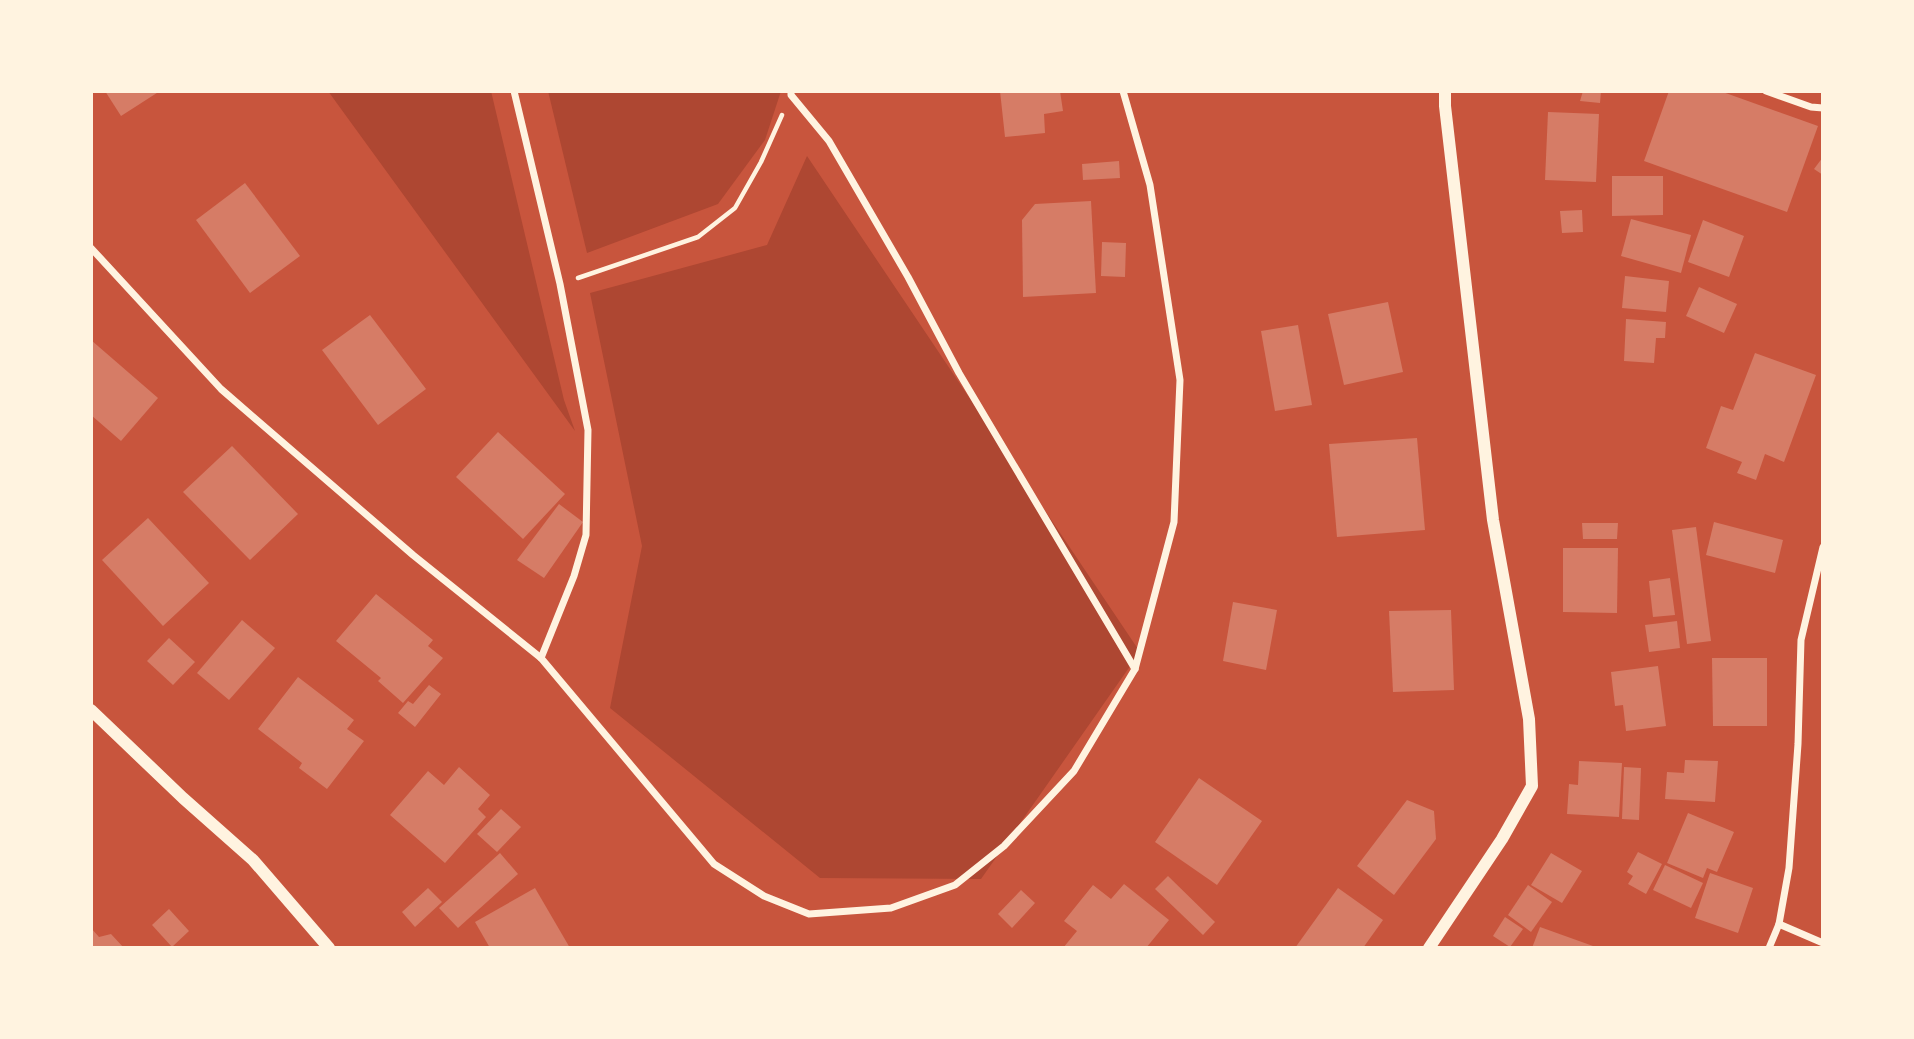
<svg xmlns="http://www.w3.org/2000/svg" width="1914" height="1039" font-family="'Asap Condensed',sans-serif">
<rect width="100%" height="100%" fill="#c8553d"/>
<g fill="#ae4732">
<path d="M328 91H491L564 400 575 431Z"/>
<path d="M548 91H781L765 140 718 204 587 253Z"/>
<path d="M807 156 1140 652 981 879 820 878 610 708 642 546 590 293 767 245Z"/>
</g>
<g fill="#d67c66">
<path d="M105 91H160L121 116Z"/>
<path d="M1000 91H1060L1063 111 1044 114 1045 133 1005 137Z"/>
<path d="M1583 91H1601L1600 103 1580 101Z"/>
<path d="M1669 91H1720L1818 126 1787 212 1644 161Z"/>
<path d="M1548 112 1599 114 1596 182 1545 180Z"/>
<path d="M1823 157V175L1814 169Z"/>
<path d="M1119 161 1120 178 1083 180 1082 164Z"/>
<path d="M1612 176H1663V215L1612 216Z"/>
<path d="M245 183 300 256 250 293 196 220Z"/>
<path d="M1091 201 1096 293 1023 297 1022 220 1035 204Z"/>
<path d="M1582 210 1583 232 1562 233 1560 211Z"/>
<path d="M1631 219 1691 235 1681 273 1621 256Z"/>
<path d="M1703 220 1744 236 1729 277 1688 262Z"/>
<path d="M1102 242 1126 243 1125 277 1101 276Z"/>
<path d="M1625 276 1669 281 1666 312 1622 308Z"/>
<path d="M1699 287 1737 304 1724 333 1686 316Z"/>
<path d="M1388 302 1403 372 1344 385 1328 314Z"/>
<path d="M370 315 426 389 378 425 322 350Z"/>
<path d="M1626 319 1666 322 1665 338H1656L1654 363 1624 361Z"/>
<path d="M1298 325 1312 405 1275 411 1261 331Z"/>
<path d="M91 340 158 398 121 441 91 415Z"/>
<path d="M1755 353 1816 375 1784 462 1765 454 1756 480 1737 473 1742 462 1706 448 1721 406 1733 410Z"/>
<path d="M498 432 565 494 523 539 456 477Z"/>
<path d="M1417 438 1425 530 1337 537 1329 444Z"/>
<path d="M232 446 298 514 250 560 183 492Z"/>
<path d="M559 504 583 522 544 578 517 560Z"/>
<path d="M148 518 209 583 163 626 102 560Z"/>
<path d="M1714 522 1783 540 1775 573 1706 555Z"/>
<path d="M1582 523H1618L1617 539H1583Z"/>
<path d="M1696 527 1711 641 1687 644 1672 530Z"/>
<path d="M1563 548H1618L1617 613 1563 612Z"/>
<path d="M1670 578 1675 615 1653 617 1649 581Z"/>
<path d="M376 594 433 640 428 646 443 658 403 703 378 681 381 678 336 641Z"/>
<path d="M1233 602 1277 610 1266 670 1223 661Z"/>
<path d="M1451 610 1454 690 1393 692 1389 611Z"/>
<path d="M242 620 275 648 229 700 197 673Z"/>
<path d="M1677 621 1680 648 1649 652 1645 625Z"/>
<path d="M169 638 195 662 173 685 147 661Z"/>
<path d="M1712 658H1767V726H1713Z"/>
<path d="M1658 666 1666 726 1626 731 1623 705 1615 706 1611 672Z"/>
<path d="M298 677 354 720 347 729 364 741 327 789 299 768 302 763 258 729Z"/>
<path d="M429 685 441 694 415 727 398 713 408 701 413 704Z"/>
<path d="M1685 760 1718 761 1715 802 1665 799 1667 772 1684 773Z"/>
<path d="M1579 761 1622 763 1619 817 1567 814 1569 784 1578 785Z"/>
<path d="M459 767 490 795 478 809 486 817 445 863 390 815 428 771 444 785Z"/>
<path d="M1624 767 1641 768 1639 820 1622 819Z"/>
<path d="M1199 778 1262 821 1217 885 1155 842Z"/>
<path d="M1407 800 1434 811 1436 839 1394 895 1357 866Z"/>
<path d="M501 809 521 827 497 852 477 834Z"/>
<path d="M1688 813 1734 832 1717 872 1707 868 1703 878 1667 863Z"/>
<path d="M1638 852 1662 864 1646 894 1628 884 1633 876 1627 872Z"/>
<path d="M500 853 518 874 458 928 439 908Z"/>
<path d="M1551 853 1582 871 1562 903 1531 885Z"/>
<path d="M1665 865 1703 883 1691 908 1653 890Z"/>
<path d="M1710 873 1753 888 1738 933 1695 918Z"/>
<path d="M1168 876 1215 922 1203 935 1155 889Z"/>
<path d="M1124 884 1169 920 1146 948H1063L1077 931 1064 921 1093 885 1111 899Z"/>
<path d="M1528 885 1552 902 1531 932 1508 915Z"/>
<path d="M428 888 442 902 415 927 402 912Z"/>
<path d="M535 888 570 948H490L475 922Z"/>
<path d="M1338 888 1383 920 1363 948H1295Z"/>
<path d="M1021 890 1035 903 1012 928 998 914Z"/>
<path d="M169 909 189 931 172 947 152 925Z"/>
<path d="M1505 917 1523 929 1510 947 1493 936Z"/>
<path d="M1540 927 1593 946 1592 948H1532Z"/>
<path d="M91 928 99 937 111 934 124 948H91Z"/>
</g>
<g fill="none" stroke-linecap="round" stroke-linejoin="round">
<path stroke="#fff3e0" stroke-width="4.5" d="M578 278 698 237 735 208 761 162 782 115"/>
<g stroke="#fff3e0" stroke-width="7">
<path d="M514 91 560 284 588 430 586 535 574 576 541 658"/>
<path d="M791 91V95L829 141 908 277 959 373 1135 669"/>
<path d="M1766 91 1811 107 1823 108"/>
<path d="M91 248 221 389 413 555 541 658 714 864 764 896 809 914 891 908 955 885 1004 846 1074 771 1135 669 1174 522 1180 380 1150 185 1123 91"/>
<path d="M1779 924 1823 943"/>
<path d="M1769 948 1779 924 1789 868 1798 744 1801 640 1823 547"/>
</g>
<g stroke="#fff3e0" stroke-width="12">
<path d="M91 710 183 798 253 860 329 948"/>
<path d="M1429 948 1502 839 1532 786 1529 719 1493 520 1445 106V91"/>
</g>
</g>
<rect width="1914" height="1039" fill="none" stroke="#fff3e0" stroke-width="186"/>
</svg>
